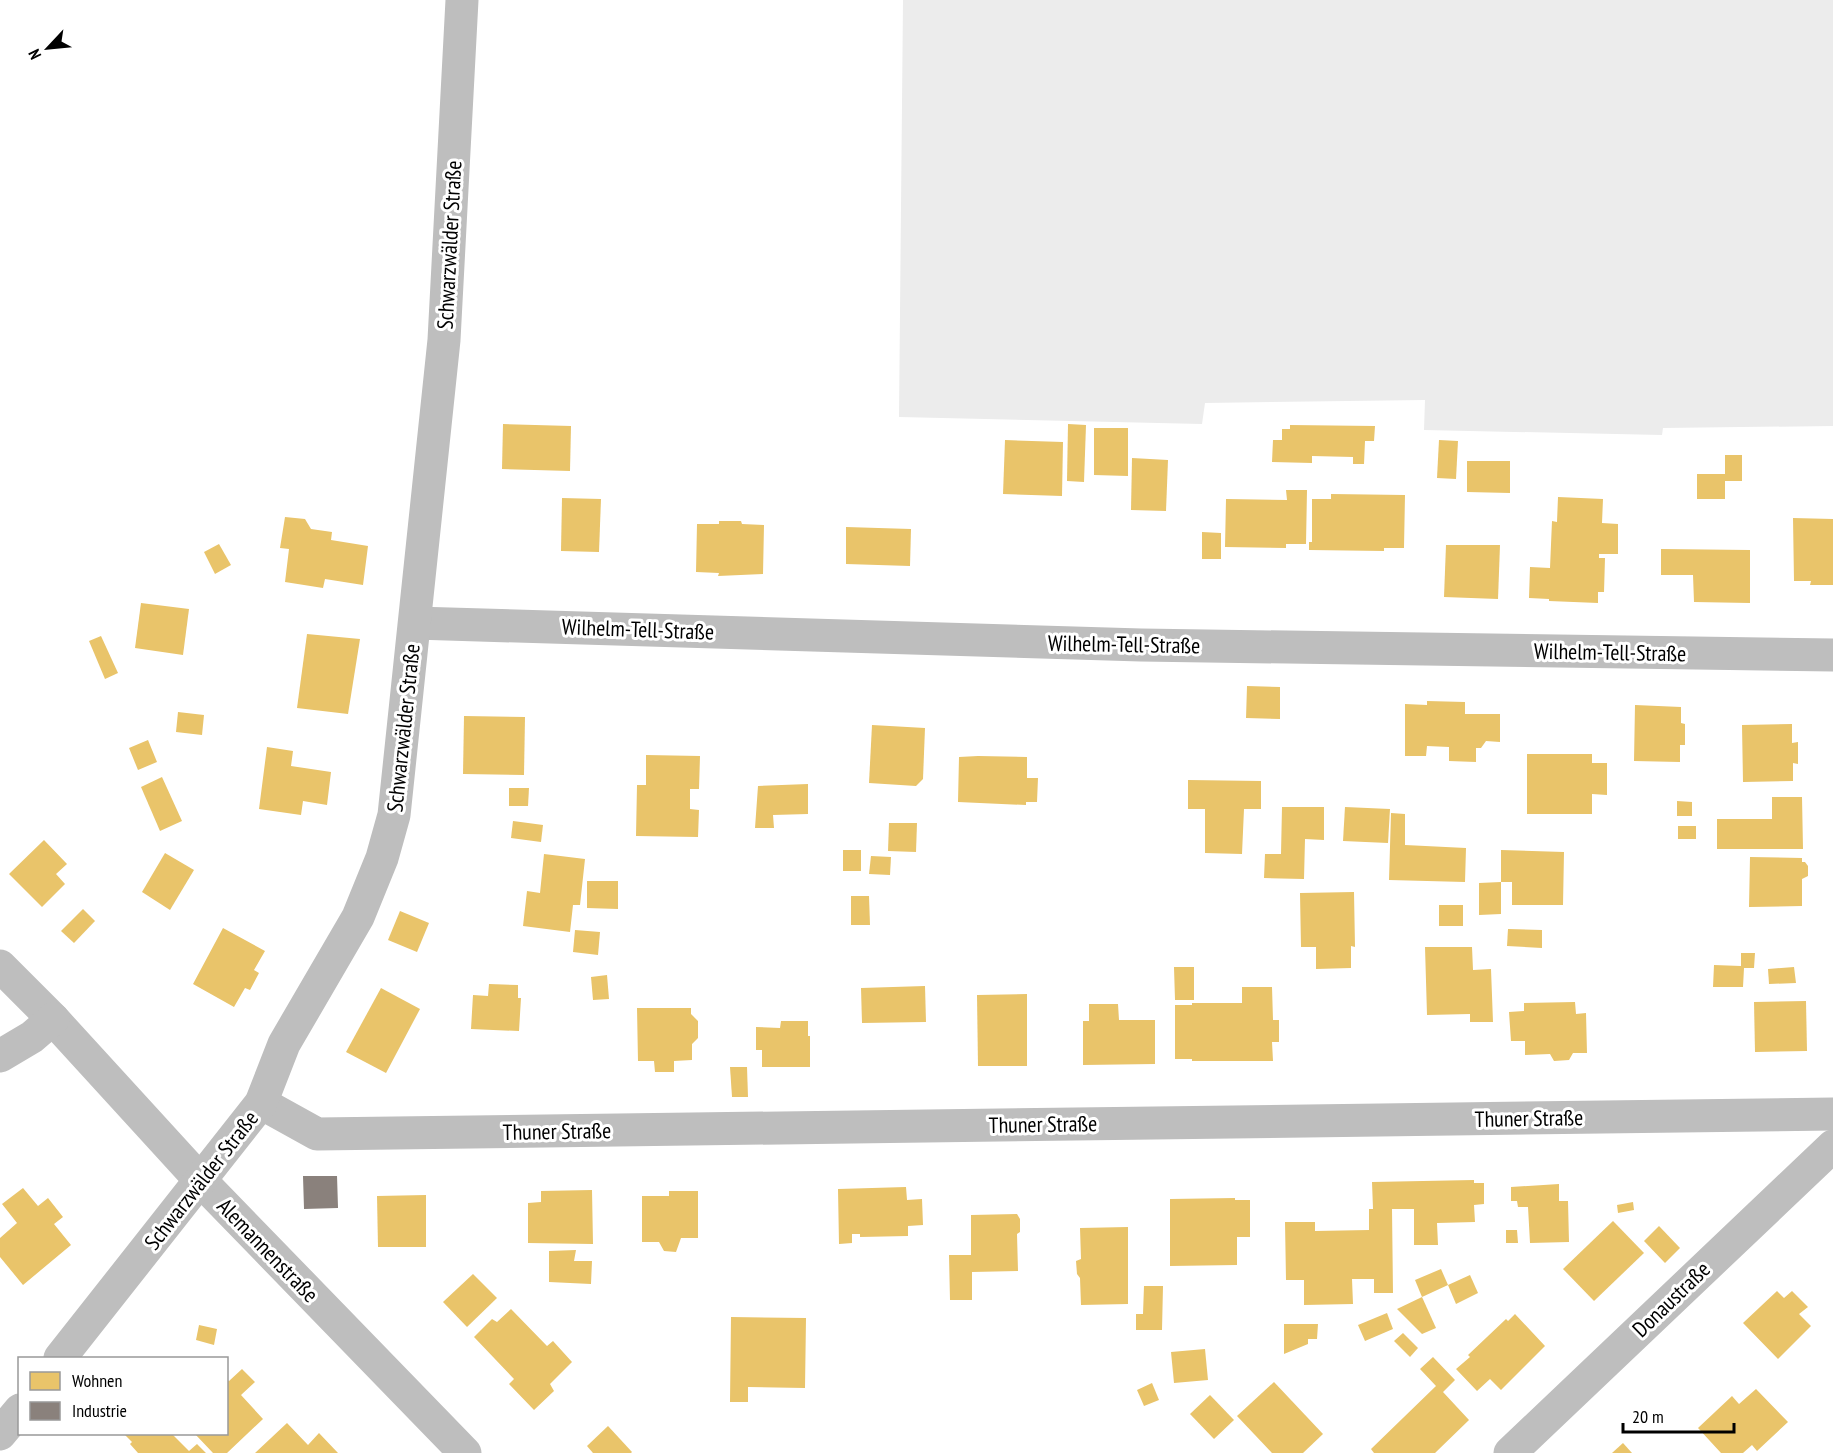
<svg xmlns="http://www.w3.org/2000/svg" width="1833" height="1453" font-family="'PT Sans Narrow',sans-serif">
<rect width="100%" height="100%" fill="#fff"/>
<path fill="#ececec" d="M903 0H1833V426L1663 428 1662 435 1424 430 1425 400 1205 403 1202 424 899 417Z"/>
<g fill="#e9c46a">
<path d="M503 424 571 426 570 471 502 469Z"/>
<path d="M1068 424 1086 425 1084 482 1067 481Z"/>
<path d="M1290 425 1375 426 1374 441H1365L1364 464H1353V457L1312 456V463L1272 462 1273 440H1282V429H1290Z"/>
<path d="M1094 428H1128V476L1094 475Z"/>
<path d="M1005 440 1063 442 1062 496 1003 494Z"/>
<path d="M1439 440 1458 441 1456 479 1437 478Z"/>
<path d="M1725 455H1742V481H1725V499H1697V474H1725Z"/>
<path d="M1132 458 1168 460 1166 511 1131 510Z"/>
<path d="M1467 461H1510V493L1467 492Z"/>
<path d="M1286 490H1307L1306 544H1286V548L1225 547 1226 499 1287 500Z"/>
<path d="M1331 494 1405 495 1404 548H1384V551L1309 550V542H1312V499H1331Z"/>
<path d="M1558 497 1603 499 1602 523 1618 524V554H1599V558H1605L1604 592H1598V603L1549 601V599L1529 598 1530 567 1550 568 1552 521 1557 522Z"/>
<path d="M562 498 601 499 599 552 561 551Z"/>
<path d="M285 517 305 519 311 529 332 532 331 540 368 546 363 585 325 579 323 588 285 582 289 549 280 548Z"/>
<path d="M1793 518 1833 519V585H1810L1811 581H1794Z"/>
<path d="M719 521H741L742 524 764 525 763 574 718 576 719 573 696 572 697 524H719Z"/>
<path d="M846 527 911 529 910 566 846 564Z"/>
<path d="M1202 532 1221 533V559H1202Z"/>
<path d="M219 544 231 565 215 574 204 552Z"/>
<path d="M1446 545H1500L1498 599 1444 597Z"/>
<path d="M1661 549 1750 550V603L1694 602 1693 575H1661Z"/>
<path d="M141 603 189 609 183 655 135 648Z"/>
<path d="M307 634 360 639 348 714 297 708Z"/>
<path d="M101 636 118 673 105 679 89 641Z"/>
<path d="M1247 686 1280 687V719L1246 718Z"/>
<path d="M1427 701 1465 702V714H1500V742L1486 741 1481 748H1476V762L1449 761V747L1427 746 1426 756H1405V704L1427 705Z"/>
<path d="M1635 705 1681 707V723L1685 724V745H1680V762L1634 761Z"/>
<path d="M178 712 204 715 202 735 176 732Z"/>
<path d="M464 716 525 717 524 775 463 774Z"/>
<path d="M1792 724V743L1798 742V764L1793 763V781L1743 782 1742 725Z"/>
<path d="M872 725 925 728 923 779 916 786 869 783Z"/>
<path d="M148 740 157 762 138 770 129 748Z"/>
<path d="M267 747 293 751 291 766 331 772 327 805 303 801 301 815 259 809Z"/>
<path d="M1527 754H1592V763H1607V795L1592 794V814H1527Z"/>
<path d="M646 755 700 756 699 789H690V809L699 810 698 837 636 836 637 785H646Z"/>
<path d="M978 756 1027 757V778H1038L1037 802H1026V805L958 802 959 757Z"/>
<path d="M162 777 182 821 160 831 141 787Z"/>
<path d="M1188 780 1261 781V809H1244L1242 854 1205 853V809H1188Z"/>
<path d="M808 784V814L773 815 774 828H755L758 786Z"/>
<path d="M509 788H529L528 806H509Z"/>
<path d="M1772 797H1802L1803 849H1717V819H1772Z"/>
<path d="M1677 801 1692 802V816H1677Z"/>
<path d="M1282 807H1324V840L1305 839 1304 879 1264 878 1265 854H1281Z"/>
<path d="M1345 807 1390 809 1388 843 1343 841Z"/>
<path d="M1391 813 1405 814V845L1466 848 1465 882 1389 880Z"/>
<path d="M513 821 543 825 541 842 511 838Z"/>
<path d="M889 823H917L916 852 888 851Z"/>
<rect x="1678" y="826" width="18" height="13"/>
<path d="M44 840 67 864 56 874 65 884 42 907 9 874Z"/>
<rect x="843" y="850" width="18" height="21"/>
<path d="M1501 850 1564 852 1563 905H1512V882H1501V914L1479 915V883L1501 882Z"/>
<path d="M165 853 194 870 170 910 142 892Z"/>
<path d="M544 854 585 859 580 905H573L570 932 523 926 527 891 540 893Z"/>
<path d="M871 856 891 857 890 875 869 874Z"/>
<path d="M1750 857 1802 858V862H1805L1808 866V876L1802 879V906L1749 907Z"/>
<path d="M587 881H618V909L587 908Z"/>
<path d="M1354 892 1355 947 1351 946V968L1316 969V947H1301L1300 893Z"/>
<path d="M851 896H869L870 925H851Z"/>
<rect x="1439" y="905" width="24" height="21"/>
<path d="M83 909 95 921 74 943 61 931Z"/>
<path d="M400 911 429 923 417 952 388 940Z"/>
<path d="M223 928 265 951 254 970 259 973 250 990 245 988 234 1007 193 984Z"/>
<path d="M1508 929 1542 930V948L1507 946Z"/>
<path d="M575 930 600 932 598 955 573 952Z"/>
<path d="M1425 947H1472L1473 970 1491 969 1493 1022H1470V1014L1427 1015Z"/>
<path d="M1741 953H1755L1754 968H1744L1743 987H1713L1714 965 1741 966Z"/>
<path d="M1174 967H1194V1000H1175Z"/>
<path d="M1794 967 1796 983 1769 984 1768 969Z"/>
<path d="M607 975 609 999 593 1000 591 977Z"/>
<path d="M489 984 518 985V998H521L519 1031 471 1029 473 995 488 996Z"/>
<path d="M925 986 926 1022 862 1023 861 988Z"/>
<path d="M1242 987H1272L1273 1020H1279V1042H1272L1273 1061H1192V1059H1175V1005H1192V1003H1242Z"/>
<path d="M381 988 420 1009 386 1073 346 1052Z"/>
<path d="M1027 994V1066H978L977 995Z"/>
<path d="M1806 1001 1807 1051 1755 1052 1754 1002Z"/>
<path d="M1575 1002 1576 1014 1586 1013 1587 1053H1573L1569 1060 1554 1061 1550 1054 1525 1055V1041H1511L1509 1012 1524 1011V1003Z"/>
<path d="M1089 1004H1118L1119 1020H1155V1064L1083 1065V1021H1089Z"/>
<path d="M637 1008H691V1014L698 1021V1038L692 1044V1060L674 1061V1072H655L654 1061H638Z"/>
<path d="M781 1021H808V1036H810V1067H762V1050H756V1027L780 1028Z"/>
<path d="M730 1067H747L748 1097H732Z"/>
<path d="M1474 1180V1183H1484V1204L1474 1205 1475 1222 1437 1223 1438 1245H1414V1209H1392L1393 1293H1374V1279H1352L1353 1304 1304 1305V1280H1286L1285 1222H1315V1231L1369 1230V1209H1373L1372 1182Z"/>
<path d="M1559 1184V1201H1568L1569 1242 1530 1243 1528 1207H1518L1517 1201H1511V1187Z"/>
<path d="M906 1187 907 1200 922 1199 923 1225 908 1226V1236L860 1237V1234H852V1243L839 1244 838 1189Z"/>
<path d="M23 1188 38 1206 48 1198 63 1217 54 1224 71 1245 23 1285 0 1257V1238L17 1223 2 1204Z"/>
<path d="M592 1190 593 1244 528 1243V1203L541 1202V1191Z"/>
<path d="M669 1191H698V1238H681L676 1252 664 1251 659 1242H642V1196H669Z"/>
<path d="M426 1195V1247H378L377 1196Z"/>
<path d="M1235 1198V1200H1250V1237H1237V1265L1170 1266V1199Z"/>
<path d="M1633 1202 1634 1210 1618 1213 1617 1205Z"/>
<path d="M1017 1214 1020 1219V1232L1017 1234 1018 1271 972 1272V1300H950L949 1255H971V1215Z"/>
<path d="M1613 1221 1644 1253 1594 1301 1563 1269Z"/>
<path d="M1659 1226 1680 1248 1665 1263 1644 1241Z"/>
<path d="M1128 1227V1304L1081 1305 1080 1278 1077 1274 1076 1261 1081 1259 1080 1228Z"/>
<path d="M1506 1230H1517L1518 1243H1506Z"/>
<path d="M576 1250 574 1261H592L591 1284 549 1282V1251Z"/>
<path d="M1441 1269 1448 1285 1422 1297 1415 1280Z"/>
<path d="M473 1274 497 1298 467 1327 443 1302Z"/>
<path d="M1470 1275 1478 1293 1456 1304 1448 1285Z"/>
<path d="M1144 1286H1163L1162 1330H1136V1314H1143Z"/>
<path d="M1777 1291 1784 1298 1792 1291 1808 1307 1799 1314 1811 1326 1778 1359 1743 1323Z"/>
<path d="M1422 1297 1436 1328 1422 1334 1397 1309Z"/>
<path d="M511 1309 547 1346 553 1341 572 1362 550 1384 554 1391 534 1410 509 1384 514 1379 474 1337 492 1319 497 1322Z"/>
<path d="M1387 1313 1393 1329 1365 1341 1358 1325Z"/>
<path d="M1515 1314 1545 1346 1501 1390 1490 1379 1477 1391 1456 1369 1470 1357 1468 1355 1506 1319 1508 1321Z"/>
<path d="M731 1317 806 1318 805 1388 748 1387V1402H730Z"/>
<path d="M1284 1324H1318L1317 1339H1308V1344L1284 1354Z"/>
<path d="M199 1325 217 1329 214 1345 196 1340Z"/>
<path d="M1403 1333 1418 1348 1410 1357 1394 1341Z"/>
<path d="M1205 1349 1208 1380 1174 1383 1171 1352Z"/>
<path d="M1433 1357 1455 1380 1443 1392 1469 1420 1435 1453H1374L1371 1449 1436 1386 1420 1369Z"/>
<path d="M242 1369 255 1382 241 1395 263 1419 227 1453H213L195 1434H226V1379L229 1381Z"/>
<path d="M1274 1382 1323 1434 1303 1453H1272L1237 1416Z"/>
<path d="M1152 1383 1159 1400 1144 1406 1137 1390Z"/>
<path d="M1756 1389 1788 1422 1757 1451 1752 1445 1743 1453H1721L1698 1428 1732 1396 1739 1404Z"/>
<path d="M1210 1395 1234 1420 1214 1439 1190 1414Z"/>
<path d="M287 1423 308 1445 319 1433 338 1453H255Z"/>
<path d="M608 1426 632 1452 631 1453H593L587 1446Z"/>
<path d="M124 1434H172L189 1451 197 1444 206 1453H138L130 1444 132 1442Z"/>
<path d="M1623 1443 1632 1453H1612Z"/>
</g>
<path fill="#8a817c" d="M303 1176H337L338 1208 304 1209Z"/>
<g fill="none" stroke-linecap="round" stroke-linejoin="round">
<g stroke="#bebebe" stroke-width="33">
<path d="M415 623 1141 645 1833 655"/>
<path d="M0 966 53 1019 201 1181 465 1453"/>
<path d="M0 1056 32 1037 53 1019"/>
<path d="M261 1103 317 1134 1833 1114"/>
<path d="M60 1358 261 1103 284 1044 358 917 382 858 394 815 444 340 462 0"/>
<path d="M0 1434 20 1410"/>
<path d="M1510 1453 1833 1146"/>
</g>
</g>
<g text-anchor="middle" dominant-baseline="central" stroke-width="6" stroke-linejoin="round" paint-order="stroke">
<g font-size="22" fill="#000" stroke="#fff">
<text transform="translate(449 245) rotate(-87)">Schwarzwälder Straße</text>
<text transform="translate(638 629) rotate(2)">Wilhelm-Tell-Straße</text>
<text transform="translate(1124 644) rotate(1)">Wilhelm-Tell-Straße</text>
<text transform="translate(1610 652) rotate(1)">Wilhelm-Tell-Straße</text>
<text transform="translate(403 728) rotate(-84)">Schwarzwälder Straße</text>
<text transform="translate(1529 1118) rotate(-1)">Thuner Straße</text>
<text transform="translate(1043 1124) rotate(-1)">Thuner Straße</text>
<text transform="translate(557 1131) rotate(-1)">Thuner Straße</text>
<text transform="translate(201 1180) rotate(-52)">Schwarzwälder Straße</text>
<text transform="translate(268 1250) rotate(46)">Alemannenstraße</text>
<text transform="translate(1671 1299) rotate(-44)">Donaustraße</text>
</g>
</g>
<rect x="18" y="1357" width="210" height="78" fill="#ffffff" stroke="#999999" stroke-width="1.5"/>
<rect x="30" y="1372" width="30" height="18" fill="#e9c46a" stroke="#999999" stroke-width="1.5"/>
<text x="72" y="1387" font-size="18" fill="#000000">Wohnen</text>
<rect x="30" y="1402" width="30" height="18" fill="#8a817c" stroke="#999999" stroke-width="1.5"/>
<text x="72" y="1417" font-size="18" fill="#000000">Industrie</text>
<g transform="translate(48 48) rotate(244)" stroke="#ffffff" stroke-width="4.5" paint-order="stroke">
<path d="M0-4.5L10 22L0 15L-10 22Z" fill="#000000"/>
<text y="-9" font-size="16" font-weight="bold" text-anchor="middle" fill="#000000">N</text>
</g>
<path d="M1623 1423v9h111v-9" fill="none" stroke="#000000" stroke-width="3"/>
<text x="1632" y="1423" font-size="18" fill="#000000" stroke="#ffffff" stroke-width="4.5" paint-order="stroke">20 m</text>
</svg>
